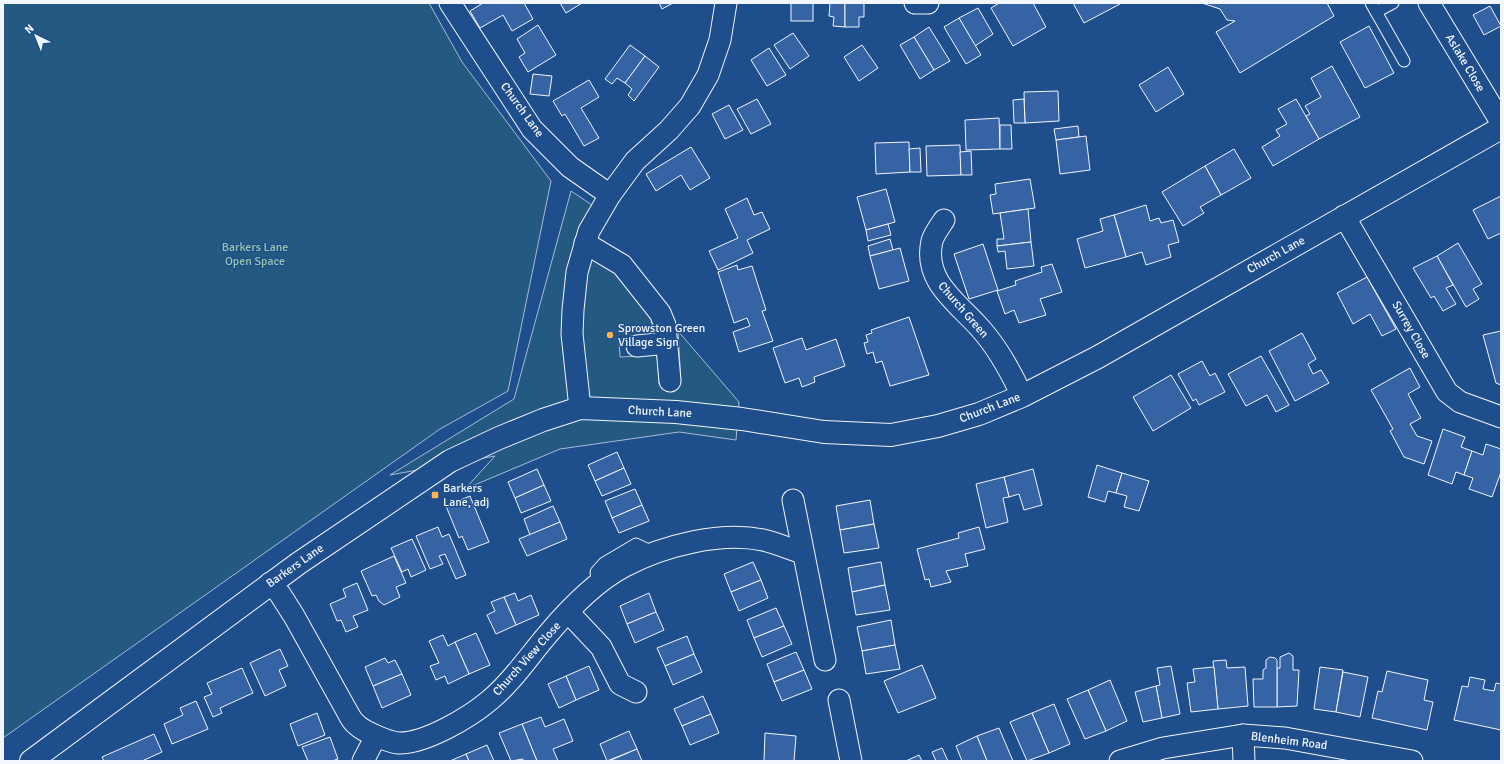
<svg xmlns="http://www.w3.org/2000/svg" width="1504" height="764" font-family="Signika,sans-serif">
<rect width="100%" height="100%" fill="#1f4e8c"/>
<g fill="#245a82" stroke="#a8bbd7">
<path d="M3 3H429L462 62 551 181 508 391 440 429 3 738Z"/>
<path d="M571 191 592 205 575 247 615 273 651 316 653 333 619 340 620 357 657 355 659 384 681 383 678 331 739 402 736 440 679 432 560 449 465 489 495 456 390 475 514 399Z"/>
</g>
<g fill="#3563a3" stroke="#f2f6ff">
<path d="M483 3H524L533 19 512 31 503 15 480 28 470 11Z"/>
<path d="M560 3H582L566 13Z"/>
<path d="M659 3H673L662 9Z"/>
<rect x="791" y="3" width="22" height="18"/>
<path d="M830 3H845V27L833 26 834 17 829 16Z"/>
<path d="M845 3H864V17H859V27H845Z"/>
<path d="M999 3H1033L1046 27 1013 46 991 8Z"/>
<path d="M1073 3H1119L1120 4 1084 23Z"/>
<path d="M1202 3H1327L1334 16 1240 73 1216 32 1235 21 1227 20 1220 9Z"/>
<path d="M1490 6 1501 26 1484 35 1473 15Z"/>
<path d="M978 8 993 34 975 46 959 18Z"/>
<path d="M959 18 981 55 966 64 944 27Z"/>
<path d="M538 25 556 55 528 72 519 57 525 53 517 39Z"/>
<path d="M1369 26 1394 73 1365 88 1340 42Z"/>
<path d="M929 27 950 61 934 70 914 37Z"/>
<path d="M793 33 809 56 790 69 774 45Z"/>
<path d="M914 37 934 70 920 79 900 45Z"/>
<path d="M630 45 645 56 625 83 617 78 612 84 605 79Z"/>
<path d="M862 45 878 68 859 81 844 57Z"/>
<path d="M769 48 786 75 767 86 751 60Z"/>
<path d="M645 56 659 67 634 101 628 95 632 89 625 83Z"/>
<path d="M1332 66 1360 117 1319 139 1306 116 1310 114 1305 106 1321 97 1311 78Z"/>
<path d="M1168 67 1184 94 1156 112 1139 85Z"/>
<path d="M533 74 552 76 549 96 530 94Z"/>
<path d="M589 80 599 97 581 108 599 138 584 146 565 114 562 116 553 101Z"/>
<path d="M1058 91 1059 121 1025 123 1024 92Z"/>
<path d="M757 99 771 124 751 134 737 109Z"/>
<path d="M1024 99 1025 123H1014L1013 100Z"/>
<path d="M1296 99 1319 139 1273 166 1262 147 1280 136 1276 130 1287 124 1278 109Z"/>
<path d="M729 105 743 130 725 139 712 114Z"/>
<path d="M999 118 1000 149 966 150 965 120Z"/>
<path d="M1000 125H1011L1012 149H1000Z"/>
<path d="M1078 126 1079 137 1056 140 1054 129Z"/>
<path d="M1086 136 1090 170 1060 174 1056 140Z"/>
<path d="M909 142 910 172 876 174 875 143Z"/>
<path d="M960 145 961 175 927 176 926 146Z"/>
<path d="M691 147 710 178 690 190 681 175 656 191 646 174Z"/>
<path d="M920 148 921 172H910L909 149Z"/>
<path d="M1234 149 1251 178 1221 195 1205 166Z"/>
<path d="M971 151 972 175H961L960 152Z"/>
<path d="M1205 166 1221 195 1200 207 1204 213 1183 226 1162 192Z"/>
<path d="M1030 179 1035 208 993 214 990 195 996 194 995 184Z"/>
<path d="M886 189 895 222 866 230 857 197Z"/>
<path d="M1501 196V233L1488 239 1473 210Z"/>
<path d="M747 198 754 215 762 212 770 229 747 240 753 253 718 270 709 251 738 238 725 209Z"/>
<path d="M1146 205 1150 221 1159 218 1161 223 1173 220 1179 242 1168 245 1171 257 1146 265 1142 252 1126 257 1114 215Z"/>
<path d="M1028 209 1031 242 997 246V239H1004L1000 213Z"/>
<path d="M1114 215 1126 257 1085 268 1077 239 1103 231 1100 219Z"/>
<path d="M888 224 891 235 868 241 866 230Z"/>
<path d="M890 239 893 250 870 256 868 246Z"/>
<path d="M1031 242 1034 266 1007 269 1005 251 998 252 997 246Z"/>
<path d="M1458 243 1482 284 1473 289 1479 299 1466 307 1437 256Z"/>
<path d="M983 244 998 290 969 299 954 254Z"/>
<path d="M900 248 909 281 879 289 870 256Z"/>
<path d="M1437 256 1453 285 1446 288 1456 304 1443 311 1434 296 1431 298 1413 268Z"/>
<path d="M1052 264 1062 292 1040 299 1046 315 1019 323 1014 310 1005 314 997 291 1016 285 1015 281 1042 272 1041 267Z"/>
<path d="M737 265 738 270 752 266 766 310 762 311 773 341 739 352 733 332 750 326 747 318 734 323 718 272Z"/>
<path d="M1367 277 1396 329 1382 336 1370 314 1353 324 1337 293Z"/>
<path d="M909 317 929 375 890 386 882 361 876 363 873 352 867 354 864 343 868 342 866 335 872 333 871 330Z"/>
<path d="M1501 331V385L1496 383 1483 335Z"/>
<path d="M1302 333 1316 359 1308 364 1313 374 1321 370 1329 383 1295 401 1269 351Z"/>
<path d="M802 338 806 350 836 339 845 366 814 377 815 382 802 387 799 378 785 383 773 348Z"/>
<path d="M1261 356 1289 405 1276 412 1267 395 1246 406 1228 374Z"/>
<path d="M1202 361 1210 376 1215 373 1225 392 1199 405 1196 399 1193 401 1178 374Z"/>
<path d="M1410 368 1420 387 1408 394 1421 418 1410 424 1417 436 1432 441 1424 464 1404 457 1390 431 1393 429 1371 390Z"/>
<path d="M1171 375 1191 408 1153 431 1133 397Z"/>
<path d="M1443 429 1465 437 1461 447 1472 451 1464 475 1456 472 1452 484 1428 475Z"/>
<path d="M1486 444 1501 449V472L1492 497 1469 489 1473 478 1464 475 1472 451 1483 455Z"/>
<path d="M617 452 624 468 595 481 588 465Z"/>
<path d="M1097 465 1122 473 1116 493 1108 491 1105 502 1088 497Z"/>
<path d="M624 468 631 484 602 496 595 481Z"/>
<path d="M537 469 544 485 515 498 508 482Z"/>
<path d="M1033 469 1042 505 1024 510 1019 494 1009 497 1004 477Z"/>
<path d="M1122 473 1149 481 1139 511 1124 507 1127 496 1116 493Z"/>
<path d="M1004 477 1009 497 1003 498 1008 522 986 528 976 484Z"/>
<path d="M544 485 551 501 521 513 515 498Z"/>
<path d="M635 489 642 505 612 518 605 501Z"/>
<path d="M470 496 489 542 468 550 462 536 459 538 446 506Z"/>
<path d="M870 500 874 524 840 530 836 506Z"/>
<path d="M642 505 649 521 619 533 612 518Z"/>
<path d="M553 506 560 522 530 535 524 519Z"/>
<path d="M560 522 567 539 527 556 519 539Z"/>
<path d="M874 524 879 548 844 553 840 530Z"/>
<path d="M438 527 442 537 449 534 466 575 456 579 445 554 439 556 443 564 430 569 416 536Z"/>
<path d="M979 527 985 549 965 554 968 566 946 571 951 582 931 587 929 579 925 580 917 549 959 538 958 533Z"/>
<path d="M412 539 426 570 411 577 408 569 402 572 391 548Z"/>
<path d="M394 556 406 583 396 587 400 597 384 605 379 601 376 595 372 596 361 571Z"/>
<path d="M753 562 761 580 731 592 724 574Z"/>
<path d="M881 562 885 585 852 592 848 568Z"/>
<path d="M761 580 768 598 739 611 731 592Z"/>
<path d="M357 583 368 610 353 616 358 627 346 632 341 620 337 621 330 604 346 597 343 589Z"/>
<path d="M885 585 890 610 856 615 852 592Z"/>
<path d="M515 593 518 601 531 595 539 615 516 625 504 597Z"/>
<path d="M649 593 656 612 627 624 620 606Z"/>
<path d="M504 597 516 625 496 634 487 615 495 611 491 602Z"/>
<path d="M776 608 784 626 754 638 747 620Z"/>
<path d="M656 612 664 630 635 643 627 624Z"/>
<path d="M891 620 895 645 862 651 857 627Z"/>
<path d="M784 626 792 644 762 657 754 638Z"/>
<path d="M476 633 490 665 469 674 455 642Z"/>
<path d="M443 635 448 646 455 642 469 674 448 684 445 676 436 680 430 666 439 663 429 641Z"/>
<path d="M687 636 694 654 665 666 657 648Z"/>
<path d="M895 645 900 669 866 674 862 651Z"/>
<path d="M280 649 288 666 279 670 286 686 265 696 250 663Z"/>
<path d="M796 652 804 670 774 682 767 664Z"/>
<path d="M1289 653 1293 656V670H1299L1297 706 1277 707V668H1280V657Z"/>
<path d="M694 654 702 672 673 685 665 666Z"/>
<path d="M1270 657 1275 658 1277 660V707H1254L1253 679H1263V670L1266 668V660Z"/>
<path d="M385 658 388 663 395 660 402 674 373 686 365 667Z"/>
<path d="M1226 660 1227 668 1245 667 1248 706 1218 709 1213 661Z"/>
<path d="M922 665 936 698 898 713 884 681Z"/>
<path d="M589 666 599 690 576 700 566 676Z"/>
<path d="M1171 666 1180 714 1162 718 1156 686 1160 685 1157 668Z"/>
<path d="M1214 667 1218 709 1191 712 1187 683 1195 682 1193 669Z"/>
<path d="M1320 667 1343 670 1336 712 1314 709Z"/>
<path d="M242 668 253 693 220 708 222 713 213 717 204 697 212 694 207 683Z"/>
<path d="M804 670 812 689 782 701 774 682Z"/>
<path d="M1387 671 1428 680 1424 700 1433 702 1427 730 1372 718 1378 691 1382 692Z"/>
<path d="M1343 672 1368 677 1360 717 1336 712Z"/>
<path d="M402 674 411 695 382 708 373 686Z"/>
<path d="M566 676 576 700 559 708 548 684Z"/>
<path d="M1470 677 1485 680 1483 689 1494 691 1496 683 1501 684V730L1454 720 1462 686 1468 687Z"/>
<path d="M1110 680 1127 721 1106 731 1088 690Z"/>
<path d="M1156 686 1162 718 1143 722 1135 692Z"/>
<path d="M1088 690 1106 731 1085 739 1067 699Z"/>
<path d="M703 696 711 714 682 726 674 709Z"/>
<path d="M196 701 208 729 172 744 164 724 183 715 180 708Z"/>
<path d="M1054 704 1070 744 1049 753 1032 713Z"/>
<path d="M317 713 325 735 298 746 290 724Z"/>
<path d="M1032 713 1049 753 1027 761 1010 722Z"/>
<path d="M711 714 719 733 690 745 682 726Z"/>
<path d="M541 717 545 727 564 719 573 741 553 749 558 761H537L522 724Z"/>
<path d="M522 724 537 761H523V759L511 761 499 733Z"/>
<path d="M999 728 1013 761H987L977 736Z"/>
<path d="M629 731 637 749 607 761 600 744Z"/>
<path d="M765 733 796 736 794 761H764Z"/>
<path d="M154 734 162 752 142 761H104L102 757Z"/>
<path d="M977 736 987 761H962L956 746Z"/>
<path d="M330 737 338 759 332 761H308L302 747Z"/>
<path d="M487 745 494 761H469L466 754Z"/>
<path d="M942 748 948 761H936L932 752Z"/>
<path d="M637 749 642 761H609Z"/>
<path d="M466 754 469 761H450Z"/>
<path d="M919 755 922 761H906Z"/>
</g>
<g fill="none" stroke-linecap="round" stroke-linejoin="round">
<g stroke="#f2f6ff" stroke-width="13">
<g id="lane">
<path d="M1371 3 1404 61"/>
<path d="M1376 12 1393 3"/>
<path d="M598 585 596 572 604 563 636 544 655 553"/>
</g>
</g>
<g stroke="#f2f6ff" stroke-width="23">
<g id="street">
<path d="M450 3 532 129 570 167 610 195"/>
<path d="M915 3H928"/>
<path d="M1429 3 1501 122"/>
<path d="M1344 216 1447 392 1460 402 1501 417"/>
<path d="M944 220C940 226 934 234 932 241 923 281 957 302 980 328 998 348 1011 372 1022 396"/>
<path d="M585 243 622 265 660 313 665 325 670 381"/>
<path d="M637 346 667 343"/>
<path d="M580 408 572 334 573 310 577 272 589 231 610 195 635 161 669 130 690 106 708 75 720 40 726 3"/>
<path d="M793 500 825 660"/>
<path d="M270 583 280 594 294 616 348 713C350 717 353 722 357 725 364 732 389 742 398 743 425 744 470 717 490 700 513 681 529 656 548 634 569 609 596 581 625 566 662 546 721 531 763 540 776 543 790 549 803 553"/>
<path d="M569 613 601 647 620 684 636 692"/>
<path d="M839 700 851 761"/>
<path d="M1243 735 1244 761"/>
<path d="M363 761 376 736"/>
<path d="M1120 761 1163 748 1243 735 1285 738 1412 761"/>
</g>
</g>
<g stroke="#f2f6ff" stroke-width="24">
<path id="secondary" d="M31 761 299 563 450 461 499 438 543 420 580 408 676 412 742 419 824 432 891 435 938 426 979 414 1022 396 1098 357 1501 128"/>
</g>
<use href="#lane" stroke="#1f4e8c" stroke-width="11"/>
<use href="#street" stroke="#1f4e8c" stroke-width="21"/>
<use href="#secondary" stroke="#1f4e8c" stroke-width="22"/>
</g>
<g fill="#ffb74d" stroke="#1f4e8c" stroke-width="1.5">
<circle cx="610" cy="335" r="4"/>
<rect x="431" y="491" width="8" height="8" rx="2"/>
</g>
<g text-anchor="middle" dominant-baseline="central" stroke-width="3" stroke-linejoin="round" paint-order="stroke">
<g font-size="12" fill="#f2f6ff" stroke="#1f4e8c">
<text transform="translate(1465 63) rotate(59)">Aslake Close</text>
<text transform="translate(522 110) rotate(54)">Church Lane</text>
<text transform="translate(1276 255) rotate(-29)">Church Lane</text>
<text transform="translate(963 310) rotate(49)">Church Green</text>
<text transform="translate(1411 330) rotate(60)">Surrey Close</text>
<text transform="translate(990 408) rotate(-21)">Church Lane</text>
<text transform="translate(660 412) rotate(3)">Church Lane</text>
<text transform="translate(295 566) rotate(-35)">Barkers Lane</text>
<text transform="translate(527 659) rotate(-48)">Church View Close</text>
<text transform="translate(1289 741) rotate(7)">Blenheim Road</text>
</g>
<g font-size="12" fill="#97c8a6" stroke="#1f4e8c">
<text x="255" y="247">Barkers Lane<tspan x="255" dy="14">Open Space</tspan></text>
</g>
<g font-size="12" fill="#f2f6ff" stroke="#1f4e8c" text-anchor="start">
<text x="618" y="328">Sprowston Green<tspan x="618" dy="14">Village Sign</tspan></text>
<text x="443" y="488">Barkers<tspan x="443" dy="14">Lane, adj</tspan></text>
</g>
</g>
<rect width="1504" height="764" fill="none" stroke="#f2f6ff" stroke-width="8"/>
<g transform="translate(36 36) rotate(317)" stroke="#1f4e8c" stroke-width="3" paint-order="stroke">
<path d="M0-3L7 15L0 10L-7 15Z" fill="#f2f6ff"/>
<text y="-6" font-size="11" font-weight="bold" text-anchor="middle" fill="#f2f6ff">N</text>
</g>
</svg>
